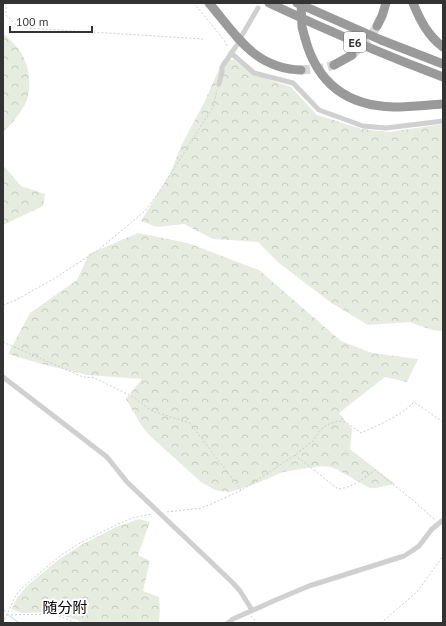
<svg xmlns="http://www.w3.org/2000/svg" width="446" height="626" font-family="'PT Sans','Noto Sans JP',sans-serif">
<defs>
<pattern id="forest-crowns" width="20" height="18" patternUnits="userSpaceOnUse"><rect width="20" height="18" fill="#e6ecdf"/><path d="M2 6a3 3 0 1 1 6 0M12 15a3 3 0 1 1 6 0" fill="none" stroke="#c6cbc0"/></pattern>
</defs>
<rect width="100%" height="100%" fill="#fff"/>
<g fill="url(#forest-crowns)">
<path d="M3 33C9 39 16 45 20 51 29 64 32 85 27 100 23 110 11 125 3 132Z"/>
<path d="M223 60H234L252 74 291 87 317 115 362 129 389 132 443 124V331L432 330 410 322 368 325 330 302 279 263 258 242 213 239 184 224 157 227 141 221 170 174 181 146 204 103Z"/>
<path d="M3 165 21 186 45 194 43 206 3 225Z"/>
<path d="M138 233 188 243 227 258 259 270 341 341 372 353 418 359 407 382 385 377 339 413 352 429 350 449 395 484 375 488H370L336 469 331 467 322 466 294 470 283 472 250 486 229 492 215 490 201 482 148 434 141 425 126 399 142 379 87 375 38 363 8 354 30 313 77 280 89 254Z"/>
<path d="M139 519 150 522 138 555 150 561 143 591 159 597 160 610 159 623H85L53 612 21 613 12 609 17 598 28 585 58 560 81 545 116 527Z"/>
</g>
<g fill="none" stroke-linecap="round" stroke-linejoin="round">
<g stroke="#cfe2ee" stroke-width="1.5">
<path d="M3 609 5 611"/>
<path d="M10 616 19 623"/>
</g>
<g stroke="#d6d6d6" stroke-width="9" stroke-dasharray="9 4.5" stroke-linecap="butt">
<path d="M352 55 371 36 377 26"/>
<path d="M301 70 324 68 334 65"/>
</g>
<g stroke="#cdcdcd" stroke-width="1" stroke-dasharray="2 2" stroke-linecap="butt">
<path d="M6 3V15L15 24 27 28 203 39"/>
<path d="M194 3 224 40 228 47"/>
<path d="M3 305 14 301 55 278 97 251 145 211 161 189 213 107 217 90"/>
<path d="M3 342 83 377 95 378 133 397 152 411 190 423 241 490"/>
<path d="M295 455 338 489C352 488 364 478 375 470L415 502 435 520"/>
<path d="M167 512 201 508 209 505 242 490 295 455 313 441 321 429 329 424 338 421 347 423 361 433C378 425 401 416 414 402L443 422"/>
<path d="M7 615 53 614 77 623"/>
<path d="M251 616 257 623"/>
<path d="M3 623 15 597 20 590 30 581 60 556 80 543 116 525 132 518 152 514"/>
<path d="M381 623 417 592 443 556"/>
</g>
<g stroke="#d0d0d0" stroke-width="5">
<path d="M241 37 258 8"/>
<path d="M231 53 254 73 293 83 319 110 363 126 386 128 443 121"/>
<path d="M219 84 222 72V67L237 45"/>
<path d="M3 377 107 457 127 482 233 583 240 591 252 610"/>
<path d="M228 623 233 619 278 599 309 586 404 556 412 551 419 546 432 529 443 520"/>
</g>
<g stroke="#9a9a9a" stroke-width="9">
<path d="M209 3C237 36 254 68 301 70"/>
<path d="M269 3C326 30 384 55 443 77"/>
<path d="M297 3 381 40 443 64"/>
<path d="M413 3C420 20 428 36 443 47"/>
<path d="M377 26 382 16 386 3"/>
<path d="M305 38C317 83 347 106 394 107 410 107 427 105 443 104"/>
<path d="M334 65 352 55"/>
</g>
<path stroke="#9a9a9a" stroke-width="9" d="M301 3 302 27 305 38"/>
</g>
<g text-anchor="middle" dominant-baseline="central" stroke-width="4" stroke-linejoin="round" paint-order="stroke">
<rect fill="#fff" stroke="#707070" stroke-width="1" x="344" y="32" width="22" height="20" rx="3"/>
<g font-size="12" font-weight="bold" fill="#333">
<text x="355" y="42">E6</text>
</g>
<g font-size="15" fill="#000" stroke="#fff">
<text x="65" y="607">随分附</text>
</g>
</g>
<rect width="446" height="626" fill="none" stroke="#333333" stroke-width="8"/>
<path d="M10 26v6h82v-6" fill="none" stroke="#333333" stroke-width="2"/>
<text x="16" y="26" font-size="12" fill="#333333" stroke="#ffffff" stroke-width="3" paint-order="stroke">100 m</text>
</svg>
